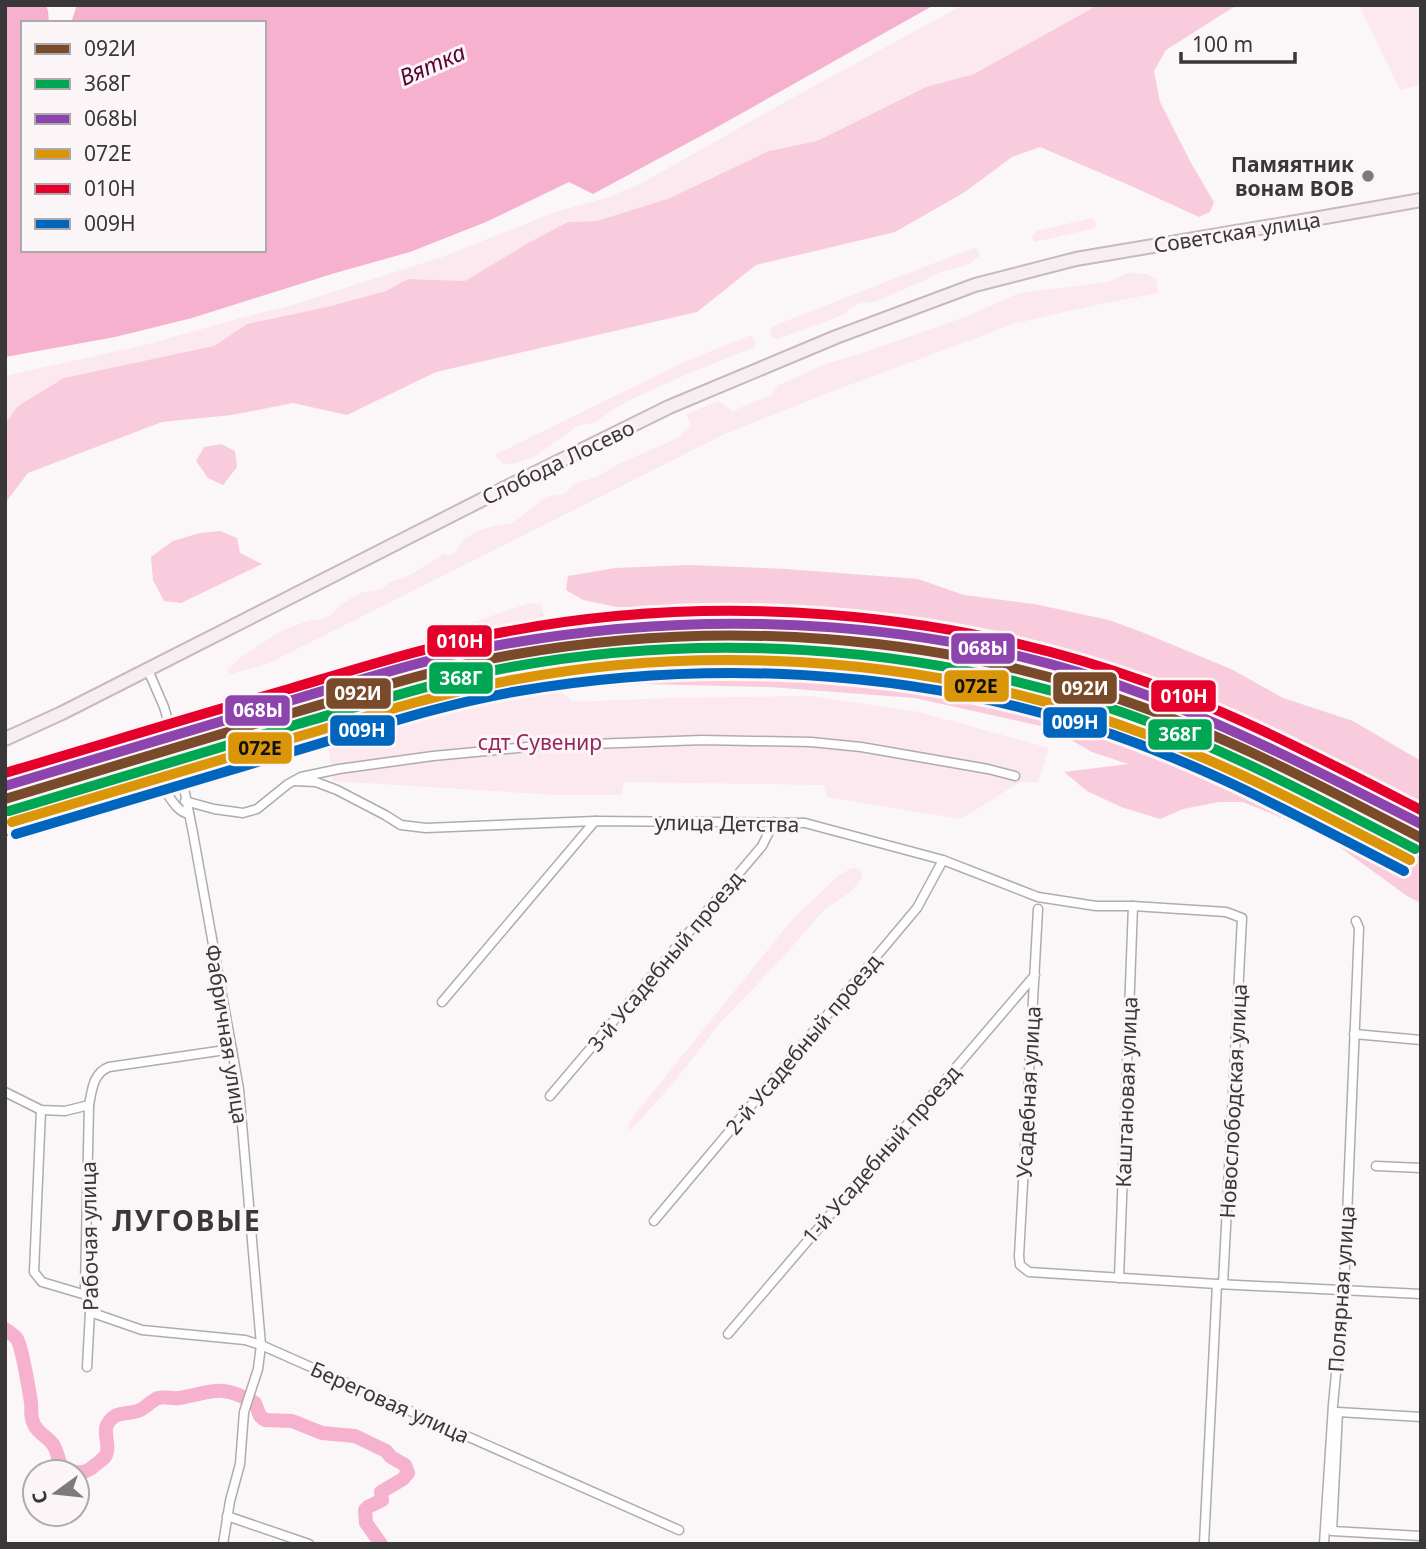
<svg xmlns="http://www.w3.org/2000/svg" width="1426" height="1549" font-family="'Noto Sans',sans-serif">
<rect width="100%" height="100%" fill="#fbf6f8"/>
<g fill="#fce8ef">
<path d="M963 5H1098L974 74 926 87 817 141 769 151 670 198 597 221 568 222 530 242 465 281 408 279 387 291 327 307 247 324 214 346 189 352 19 406 5 424V376L141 346 241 318 286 307 442 257 555 212 606 198 642 183 789 100Z"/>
<path d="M1359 5H1421V85L1400 90Z"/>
<path d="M1093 218 1096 224 1095 228 1035 242 1032 237 1036 231Z"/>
<path d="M973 248 978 249 980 255 971 263 957 268 940 272 923 281 896 293 874 302 861 303 850 308 845 314 778 339 771 337 770 333 773 326Z"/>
<path d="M1128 273 1146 274 1156 278 1158 293 1105 303 1016 323 833 391 727 433 267 664 231 674 227 670 241 657 281 631 310 620H320L330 616 339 606 360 593 382 589 391 581 403 578 415 572 444 554 451 556 465 539 477 531 494 526 512 523 547 497 564 494 575 484 599 476 618 464 676 439 691 425 686 414 718 401 733 411 771 395 779 385 826 364 863 353 928 330 968 316 1019 293 1109 282Z"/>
<path d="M751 335 755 341V347L690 373 640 395 613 409 596 422 577 426 534 457 512 464H503L495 455 684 362Z"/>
<path d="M530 603 541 605 544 616 540 624 474 638 444 648 415 653 411 649 421 640Z"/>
<path d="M556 687 573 702 673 698 810 696 919 712 1049 748 1038 782H1020L961 819 827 797 824 785 624 782 621 795H557L333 781 328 744 405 718 516 692Z"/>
<path d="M852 868 860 869 862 879 850 892 824 910 783 957 721 1022 674 1082 632 1129H628L629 1123 636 1113 792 920 838 876Z"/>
</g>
<g fill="#f8ccdc">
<path d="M1098 5H1237L1166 50 1154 71 1160 102 1191 163 1214 202 1210 212 1199 217 1129 185 1040 147 1012 157 965 192 895 232 756 265 697 312 436 372 347 415 293 403 232 415 162 422 28 473 5 503V424L18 406 64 378 214 346 247 324 327 307 386 291 408 279 465 281 530 242 568 222 597 221 670 198 769 151 817 141 926 87 974 74Z"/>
<path d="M221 444 235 451 237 467 223 485 208 478 196 461 204 447Z"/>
<path d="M220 531 237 538 240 553 262 564 181 603 164 601 153 580 151 557 173 541 200 533Z"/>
<path d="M689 565 786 569 918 579 964 595 1034 604 1109 620 1144 633 1231 669 1283 698 1353 721 1421 761V804L1375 779 1214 707 1073 654 837 609 617 607 583 600 566 590 568 576 615 568Z"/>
<path d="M779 648 900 665 1001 681 1061 700 1074 715 1096 729 1113 721 1147 731 1235 770H1256L1281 777 1421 853V903L1407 896 1322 834 1243 802H1219L1183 809 1160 819 1121 807 1087 791 1064 772 1128 764 1092 752 1050 728 915 698 769 687 644 684 603 687 596 677 603 666 617 664 629 653 681 656Z"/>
<path d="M580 668 582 679 575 684 516 692 375 725 364 726 358 721 360 715C378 705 397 702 416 697 469 683 525 671 580 668Z"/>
</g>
<path fill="#f5b1cd" d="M5 5H46L48 11 49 23H23V250H264V23H71L77 5H934L710 131 593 194 569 182 486 222 410 252 335 273 192 318 115 337 5 357Z"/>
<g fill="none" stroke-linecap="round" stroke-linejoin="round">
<path stroke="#f5b1cd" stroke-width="14" d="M5 1329C9 1332 14 1335 17 1339 22 1347 29 1390 31 1402 32 1409 30 1415 33 1422 37 1434 48 1436 54 1446 61 1459 56 1469 76 1472 84 1473 89 1471 95 1465 99 1462 104 1459 106 1455 112 1442 97 1428 115 1416 121 1412 132 1414 140 1410 146 1407 151 1401 158 1398 165 1396 171 1399 179 1398 214 1392 220 1383 255 1403L260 1416 265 1420 292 1421 322 1433 355 1436 386 1451 391 1457 405 1465 408 1473 403 1479 381 1492 382 1500 368 1507 365 1510 366 1523 381 1544"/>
<g stroke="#afacad" stroke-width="11">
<g id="minor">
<path d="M148 670 164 707 176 748 193 833 239 1089 261 1345 258 1369 244 1412 240 1464 230 1501 223 1544"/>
<path d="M294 781 316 782 337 790 385 815 401 825 426 828 595 821 805 823 943 860 1038 897 1096 906H1133L1226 912 1242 918 1223 1284"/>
<path d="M185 801 214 809 243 813 257 809 288 784 301 777 339 769 433 756 538 746 702 740 811 742 861 747 988 769 1015 776"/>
<path d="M5 831C10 826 14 819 20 815 31 807 134 773 145 775 167 779 169 810 189 814"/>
<path d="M1038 909 1019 1256 1020 1265 1029 1272 1217 1284 1421 1294"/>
<path d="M442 1002 595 821"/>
<path d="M1354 1034 1421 1040"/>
<path d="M5 1092 41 1110 65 1111 89 1105C92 1090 93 1073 109 1067L232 1049"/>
<path d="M550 1096 762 846 774 822"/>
<path d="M41 1110 34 1272 42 1282 86 1295"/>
<path d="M1376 1166 1421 1168"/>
<path d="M654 1221 917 908 943 860"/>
<path d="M1119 1278 1133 906"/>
<path d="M90 1312 142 1330 245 1340 261 1345 679 1530"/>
<path d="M728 1334 1035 975"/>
<path d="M87 1367 90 1312 85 1288 89 1105"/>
<path d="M1421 1417 1338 1412 1332 1531 1421 1536"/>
<path d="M227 1516 309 1544"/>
<path d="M1204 1544 1217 1284"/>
<path d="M1324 1544 1333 1405 1344 1289 1359 928 1356 921"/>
</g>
</g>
<g stroke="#c8b9bf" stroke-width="16">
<path id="primary" d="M5 739 62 713 509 486 669 407 836 337 975 285 1076 259 1331 216 1421 200"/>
</g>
<use href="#minor" stroke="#fefefe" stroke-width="8"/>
<use href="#primary" stroke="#f6eef1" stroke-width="12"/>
<g stroke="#fcf5f8" stroke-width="16">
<path id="rail-1" d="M5 799C102 770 199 740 296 712 367 691 438 668 511 655 718 618 941 633 1139 706 1237 741 1329 790 1421 838"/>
</g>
<g stroke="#fcf5f8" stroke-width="16">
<path id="rail-2" d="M9 811C105 782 201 753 298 724 368 704 439 681 511 667 703 632 908 645 1094 703 1206 738 1311 795 1415 849"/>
</g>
<g stroke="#fcf5f8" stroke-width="16">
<path id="rail-3" d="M5 786C102 757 199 728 296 699 367 678 438 655 511 643 720 607 947 620 1146 695 1241 731 1331 778 1421 824"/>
</g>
<g stroke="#fcf5f8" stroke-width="16">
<path id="rail-4" d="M12 822C110 793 208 763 307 734 374 714 442 693 512 680 700 644 907 657 1090 715 1202 750 1306 806 1410 860"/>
</g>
<g stroke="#fcf5f8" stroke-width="16">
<path id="rail-5" d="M5 773C100 745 194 716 289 689 360 668 431 645 504 632 713 592 945 609 1146 682 1241 716 1331 764 1421 810"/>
</g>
<g stroke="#fcf5f8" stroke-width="16">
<path id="rail-6" d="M16 834C113 805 210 776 308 747 378 726 447 703 519 691 707 659 904 669 1087 726 1198 761 1301 818 1404 871"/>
</g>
<use href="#rail-1" stroke="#7a4b2a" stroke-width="10"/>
<use href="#rail-2" stroke="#00a651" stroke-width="10"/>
<use href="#rail-3" stroke="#8e44ad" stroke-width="10"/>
<use href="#rail-4" stroke="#db9508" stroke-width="10"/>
<use href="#rail-5" stroke="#e4002b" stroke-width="10"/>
<use href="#rail-6" stroke="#0065bd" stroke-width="10"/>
</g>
<circle fill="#7e7a7b" stroke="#fcf5f8" stroke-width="2.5" cx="1368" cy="176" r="7"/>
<g text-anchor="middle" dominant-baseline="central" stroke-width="6" stroke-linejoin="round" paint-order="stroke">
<g font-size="21" font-weight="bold" fill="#3a3738" stroke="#fcf5f8" text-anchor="end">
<text x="1354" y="164">Памяятник<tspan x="1354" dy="24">вонам ВОВ</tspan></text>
</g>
<g font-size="21" fill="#3a3738" stroke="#fcf5f8">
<text transform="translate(1237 232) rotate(-9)">Советская улица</text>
<text transform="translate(558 462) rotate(-26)">Слобода Лосево</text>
<text transform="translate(727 823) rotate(1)">улица Детства</text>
<text transform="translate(665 961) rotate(-50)">3-й Усадебный проезд</text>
<text transform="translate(227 1034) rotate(81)">Фабричная улица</text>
<text transform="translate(803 1044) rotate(-50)">2-й Усадебный проезд</text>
<text transform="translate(1028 1092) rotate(-87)">Усадебная улица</text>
<text transform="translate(1126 1092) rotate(-88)">Каштановая улица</text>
<text transform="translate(1233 1101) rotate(-87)">Новослободская улица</text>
<text transform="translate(881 1154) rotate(-49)">1-й Усадебный проезд</text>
<text transform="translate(89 1236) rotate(-91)">Рабочая улица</text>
<text transform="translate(1341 1289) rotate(-86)">Полярная улица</text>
<text transform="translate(390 1402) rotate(24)">Береговая улица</text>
</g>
<g font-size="21" fill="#93265c" stroke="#fcf5f8">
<text x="540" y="742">сдт Сувенир</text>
</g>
<g font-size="23" font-style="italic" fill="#580332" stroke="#fcf5f8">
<text transform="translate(432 64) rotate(-24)">Вятка</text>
</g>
<g font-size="28" font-weight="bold" letter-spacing="2" fill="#3a3738" stroke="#fcf5f8">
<text x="187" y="1220">ЛУГОВЫЕ</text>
</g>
</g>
<g stroke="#fcf5f8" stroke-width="2.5">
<rect x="426" y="624" width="67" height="34" rx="7" fill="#e4002b"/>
<rect x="950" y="632" width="66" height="33" rx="7" fill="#8e44ad"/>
<rect x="428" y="661" width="66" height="34" rx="7" fill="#00a651"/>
<rect x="943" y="669" width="67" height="34" rx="7" fill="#db9508"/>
<rect x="1052" y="671" width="66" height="34" rx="7" fill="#7a4b2a"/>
<rect x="325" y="677" width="67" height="33" rx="7" fill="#7a4b2a"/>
<rect x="1150" y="679" width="67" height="34" rx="7" fill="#e4002b"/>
<rect x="224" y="694" width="67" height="33" rx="7" fill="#8e44ad"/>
<rect x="1042" y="706" width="66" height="33" rx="7" fill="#0065bd"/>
<rect x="329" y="714" width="67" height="33" rx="7" fill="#0065bd"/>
<rect x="1147" y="718" width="66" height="33" rx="7" fill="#00a651"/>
<rect x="227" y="731" width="66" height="34" rx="7" fill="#db9508"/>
</g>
<g font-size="19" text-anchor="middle" font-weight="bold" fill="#fff">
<text x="460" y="648">010Н</text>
<text x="983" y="655">068Ы</text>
<text x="461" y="685">368Г</text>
<text x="1085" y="695">092И</text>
<text x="358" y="700">092И</text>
<text x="1184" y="703">010Н</text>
<text x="258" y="717">068Ы</text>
<text x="1075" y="729">009Н</text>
<text x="362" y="737">009Н</text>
<text x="1180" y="741">368Г</text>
</g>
<g font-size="19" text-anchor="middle" font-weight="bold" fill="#111">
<text x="976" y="693">072Е</text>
<text x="260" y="755">072Е</text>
</g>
<rect width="1426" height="1549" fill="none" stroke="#3a3738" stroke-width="14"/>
<rect x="21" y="21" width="245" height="231" fill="#fcf5f8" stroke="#aea9ab" stroke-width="2"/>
<rect x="35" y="44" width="35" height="10" fill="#7a4b2a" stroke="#aea9ab" stroke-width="2"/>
<text x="84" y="56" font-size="21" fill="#3a3738">092И</text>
<rect x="35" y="79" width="35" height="10" fill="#00a651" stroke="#aea9ab" stroke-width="2"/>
<text x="84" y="91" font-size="21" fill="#3a3738">368Г</text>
<rect x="35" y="114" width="35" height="10" fill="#8e44ad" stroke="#aea9ab" stroke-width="2"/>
<text x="84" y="126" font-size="21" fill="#3a3738">068Ы</text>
<rect x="35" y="149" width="35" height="10" fill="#db9508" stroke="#aea9ab" stroke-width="2"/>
<text x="84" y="161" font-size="21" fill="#3a3738">072Е</text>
<rect x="35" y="184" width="35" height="10" fill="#e4002b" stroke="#aea9ab" stroke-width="2"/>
<text x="84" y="196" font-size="21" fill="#3a3738">010Н</text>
<rect x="35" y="219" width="35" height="10" fill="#0065bd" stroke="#aea9ab" stroke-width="2"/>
<text x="84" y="231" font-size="21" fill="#3a3738">009Н</text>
<g transform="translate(56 1493) rotate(255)"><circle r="33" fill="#fcf5f8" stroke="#aea9ab" stroke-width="2"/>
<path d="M0-5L12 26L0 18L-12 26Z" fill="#7e7a7b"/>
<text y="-10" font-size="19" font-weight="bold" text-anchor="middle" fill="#3a3738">С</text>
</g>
<path d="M1181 52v10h114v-10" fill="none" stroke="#3a3738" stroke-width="3.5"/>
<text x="1192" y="52" font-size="21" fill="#3a3738" stroke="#fcf5f8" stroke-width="5" paint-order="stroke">100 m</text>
</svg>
